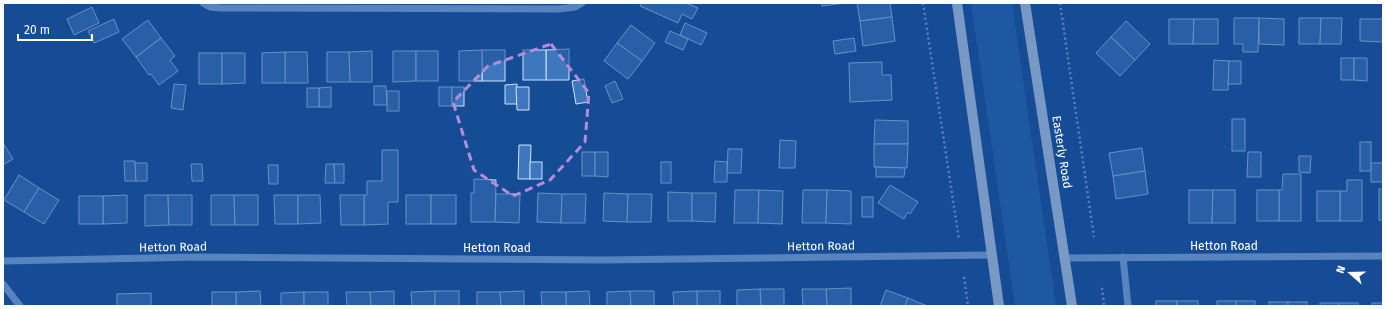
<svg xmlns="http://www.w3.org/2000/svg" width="1386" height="309" font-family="'Fira Sans',sans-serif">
<rect width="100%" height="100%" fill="#154d95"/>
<path fill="#2867b4" d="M971 3H1012L1056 306H1015Z"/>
<g fill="#3e77bd" stroke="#cde3fc">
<path d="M642 3H686L698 8 692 19 682 14 678 23 640 6Z"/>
<path d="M821 3H845L822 6Z"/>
<path d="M857 3H890L892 17 860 21Z"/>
<path d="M92 7 99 23 74 35 67 19Z"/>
<path d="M892 17 895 41 863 46 860 21Z"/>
<path d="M1234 18H1259L1258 52H1243V44H1234Z"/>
<path d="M1259 18 1284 19V45L1259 44Z"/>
<path d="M1299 18H1321L1320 44H1299Z"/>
<path d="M1321 18H1342L1341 44H1320Z"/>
<path d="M114 19 119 32 94 43 88 31Z"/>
<path d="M1169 19H1194L1193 44H1169Z"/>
<path d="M1194 19H1218V44H1193Z"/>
<path d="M1360 19H1383V42L1360 41Z"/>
<path d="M148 20 161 38 136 57 122 39Z"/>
<path d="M1126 21 1150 44 1135 60 1111 37Z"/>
<path d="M685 23 707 33 701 45 680 35Z"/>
<path d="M631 25 655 43 642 61 617 43Z"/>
<path d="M670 31 688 39 683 50 665 42Z"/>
<path d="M1111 37 1135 60 1120 76 1096 53Z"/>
<path d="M161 38 175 56 170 60 178 71 159 85 151 74 149 75 136 57Z"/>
<path d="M854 38 856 51 835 54 833 41Z"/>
<path d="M617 43 642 61 628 79 604 61Z"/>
<path d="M569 49V80H546V50Z"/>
<rect x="482" y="50" width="23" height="31"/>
<path d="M482 50V81H459V51Z"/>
<rect x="523" y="50" width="23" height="30"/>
<path d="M372 51V82H350L349 52Z"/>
<path d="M393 51H416V81L393 82Z"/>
<rect x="416" y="51" width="22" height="30"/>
<path d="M285 52H307L308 83H285Z"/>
<path d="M285 52V83H262V53Z"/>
<path d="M327 52H349L350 82H327Z"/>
<rect x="199" y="53" width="23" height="31"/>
<path d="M222 53H245V83L222 84Z"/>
<rect x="1341" y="58" width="13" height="22"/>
<path d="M1354 58H1367V81L1354 80Z"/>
<path d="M1214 60 1229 61 1228 90H1213Z"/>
<path d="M1229 61H1241V84H1228Z"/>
<path d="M882 62V75H891L892 100 850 102 849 63Z"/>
<path d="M584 79 588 102 576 104 572 81Z"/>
<path d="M615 81 623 99 612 103 605 86Z"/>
<path d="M174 84 186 85 183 110 171 108Z"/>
<path d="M517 84V104H505V85Z"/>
<path d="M374 86H386L387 105H374Z"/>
<path d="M331 87V107H319V88Z"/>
<rect x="439" y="87" width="13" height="19"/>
<rect x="452" y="87" width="12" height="19"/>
<path d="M516 87H529V110H517Z"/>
<rect x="307" y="88" width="12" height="19"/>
<rect x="387" y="91" width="12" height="20"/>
<rect x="1232" y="119" width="13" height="32"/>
<path d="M875 120 908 121V144H874Z"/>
<path d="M780 140 796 141 795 168H779Z"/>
<rect x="1360" y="142" width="11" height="29"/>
<path d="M3 143 13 159 3 165Z"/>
<path d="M874 144H908L907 168 874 167Z"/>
<path d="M519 145H531L530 179H518Z"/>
<path d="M1142 148 1145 171 1113 176 1109 153Z"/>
<path d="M728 149H742L741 173H727Z"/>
<path d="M382 150H398V202H388V224L364 225V195H367V181H382Z"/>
<rect x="582" y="152" width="13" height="24"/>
<path d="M595 152H608V177L595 176Z"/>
<path d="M1248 152H1261V177H1247Z"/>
<path d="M1299 156H1311L1310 173 1299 172Z"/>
<path d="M124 161H135L136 181H125Z"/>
<path d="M715 161 727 162V182H714Z"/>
<rect x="530" y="162" width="12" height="17"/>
<rect x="661" y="162" width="10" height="21"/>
<path d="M135 163H147V181H136Z"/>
<rect x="1371" y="163" width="12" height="19"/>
<path d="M191 164H202L203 181H192Z"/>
<path d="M326 164H334L335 183H325Z"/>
<path d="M334 164H344V183H335Z"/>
<path d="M268 165H278V184H269Z"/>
<path d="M876 167 905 168 904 177H876Z"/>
<path d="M1145 171 1148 194 1116 199 1113 176Z"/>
<path d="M1283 174H1301V221H1279V190H1282Z"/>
<path d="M19 175 39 188 24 212 4 200Z"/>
<path d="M474 179 496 180 495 222H471V193H474Z"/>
<path d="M1347 180H1362V221H1340V191H1347Z"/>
<path d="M890 185 918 202 910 214 908 212 904 219 878 203Z"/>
<path d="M39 188 59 200 44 224 24 212Z"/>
<rect x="1379" y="189" width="4" height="31"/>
<path d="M735 190H759L758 223H734Z"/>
<path d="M759 190 783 191 782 224 758 223Z"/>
<path d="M803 190H827L826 223H802Z"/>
<path d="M827 190 851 191V224L826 223Z"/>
<path d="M1189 190H1213L1212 223H1189Z"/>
<path d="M1213 190H1235V223H1212Z"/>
<rect x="1257" y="190" width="22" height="31"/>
<rect x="1317" y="191" width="23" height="30"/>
<path d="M668 192 692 193V221H668Z"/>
<path d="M538 193 562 194 561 223 537 222Z"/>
<path d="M604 193 628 194 627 222 603 221Z"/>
<path d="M692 193H716L715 222 692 221Z"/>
<path d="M496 194H520L519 223 495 222Z"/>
<path d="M562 194H586L585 223H561Z"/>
<path d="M628 194H652L651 222H627Z"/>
<path d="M127 195V223L103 224V196Z"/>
<path d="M145 195H168L169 225 145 226Z"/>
<path d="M168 195H192V225H169Z"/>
<path d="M211 195H234L235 225H211Z"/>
<path d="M234 195H258V225H235Z"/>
<path d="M274 195H298V224H275Z"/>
<path d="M298 195H320L321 223 298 224Z"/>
<path d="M340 195H364V225H341Z"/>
<rect x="406" y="195" width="25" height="29"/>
<rect x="431" y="195" width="25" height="29"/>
<rect x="79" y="196" width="24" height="28"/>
<rect x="862" y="197" width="11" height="20"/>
<path d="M851 288V306H827L826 289Z"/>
<path d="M760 289H784V306H761Z"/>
<path d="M760 289 761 306H737V290Z"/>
<path d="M802 289H826L827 306H803Z"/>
<path d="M886 290 908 298 905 306H880Z"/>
<path d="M260 291 261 306H236V292Z"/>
<path d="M394 291V306H371L370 292Z"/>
<path d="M435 291V306H412L411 292Z"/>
<rect x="435" y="291" width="24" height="15"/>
<path d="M524 291V306H501L500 292Z"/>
<path d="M589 291 590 306H566V292Z"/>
<path d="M630 291 631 306H607V292Z"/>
<path d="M630 291H654V306H631Z"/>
<rect x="697" y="291" width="23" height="15"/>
<path d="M697 291V306H674L673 292Z"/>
<rect x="212" y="292" width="24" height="14"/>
<path d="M304 292V306H281V293Z"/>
<rect x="304" y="292" width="24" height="14"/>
<path d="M346 292H370L371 306H347Z"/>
<path d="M477 292H500L501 306H477Z"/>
<path d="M541 292H566V306H542Z"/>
<path d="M151 293V306H117V294Z"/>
<path d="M908 298 927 306H905Z"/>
<rect x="1156" y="301" width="21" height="5"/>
<rect x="1177" y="301" width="21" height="5"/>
<rect x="1217" y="301" width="19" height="5"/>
<rect x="1236" y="301" width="19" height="5"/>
<rect x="1269" y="302" width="19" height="4"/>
<rect x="1288" y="302" width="19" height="4"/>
<rect x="1320" y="303" width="19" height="3"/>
<rect x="1339" y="303" width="19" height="3"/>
<rect x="1372" y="303" width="11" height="3"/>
</g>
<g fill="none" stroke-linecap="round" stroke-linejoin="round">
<g stroke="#a6c8f1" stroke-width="2.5" stroke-dasharray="2 3" stroke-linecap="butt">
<path d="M923 3 959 240"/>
<path d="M1060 3 1094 237"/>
<path d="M964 277 968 306"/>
<path d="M1102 288 1104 306"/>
</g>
<g stroke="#a6c8f1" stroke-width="7">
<path d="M203 3 210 7 221 8 559 9 575 7 582 3"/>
<path d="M1123 257 1128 306"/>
<path d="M1065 258 1383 256"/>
<path d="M3 261 200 257 604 260 991 255"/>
<path d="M3 284 20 306"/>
</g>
<g stroke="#f0f6ff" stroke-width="10">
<path d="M957 3 999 306"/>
<path d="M1025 3 1072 306"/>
</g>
</g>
<path d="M0 0H1386V309H0ZM551 44 589 93 585 142 550 180 513 196 474 170 453 102 488 66Z" fill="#154d95" fill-opacity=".55" fill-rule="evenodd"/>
<path fill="none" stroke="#b68bdc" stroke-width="3" stroke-dasharray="8 5" stroke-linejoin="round" d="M551 44 589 93 585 142 550 180 513 196 474 170 453 102 488 66Z"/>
<g text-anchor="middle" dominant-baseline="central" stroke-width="3.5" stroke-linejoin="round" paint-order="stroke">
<g font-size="12" fill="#fff" stroke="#154d95">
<text transform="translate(1062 152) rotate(81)">Easterly Road</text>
<text transform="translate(821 246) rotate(-1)">Hetton Road</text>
<text x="1224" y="246">Hetton Road</text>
<text transform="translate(173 247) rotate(-1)">Hetton Road</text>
<text x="497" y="248">Hetton Road</text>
</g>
</g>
<rect width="1386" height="309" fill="none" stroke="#ffffff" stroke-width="8"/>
<g transform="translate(1350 273) rotate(290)" stroke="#154d95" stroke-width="3" paint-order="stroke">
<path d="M0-3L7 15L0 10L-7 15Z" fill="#ffffff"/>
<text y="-6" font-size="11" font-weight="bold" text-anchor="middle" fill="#ffffff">N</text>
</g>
<path d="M18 34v6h74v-6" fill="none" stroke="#ffffff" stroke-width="2"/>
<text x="24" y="34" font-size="12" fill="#ffffff" stroke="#154d95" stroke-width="3" paint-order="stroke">20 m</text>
</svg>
